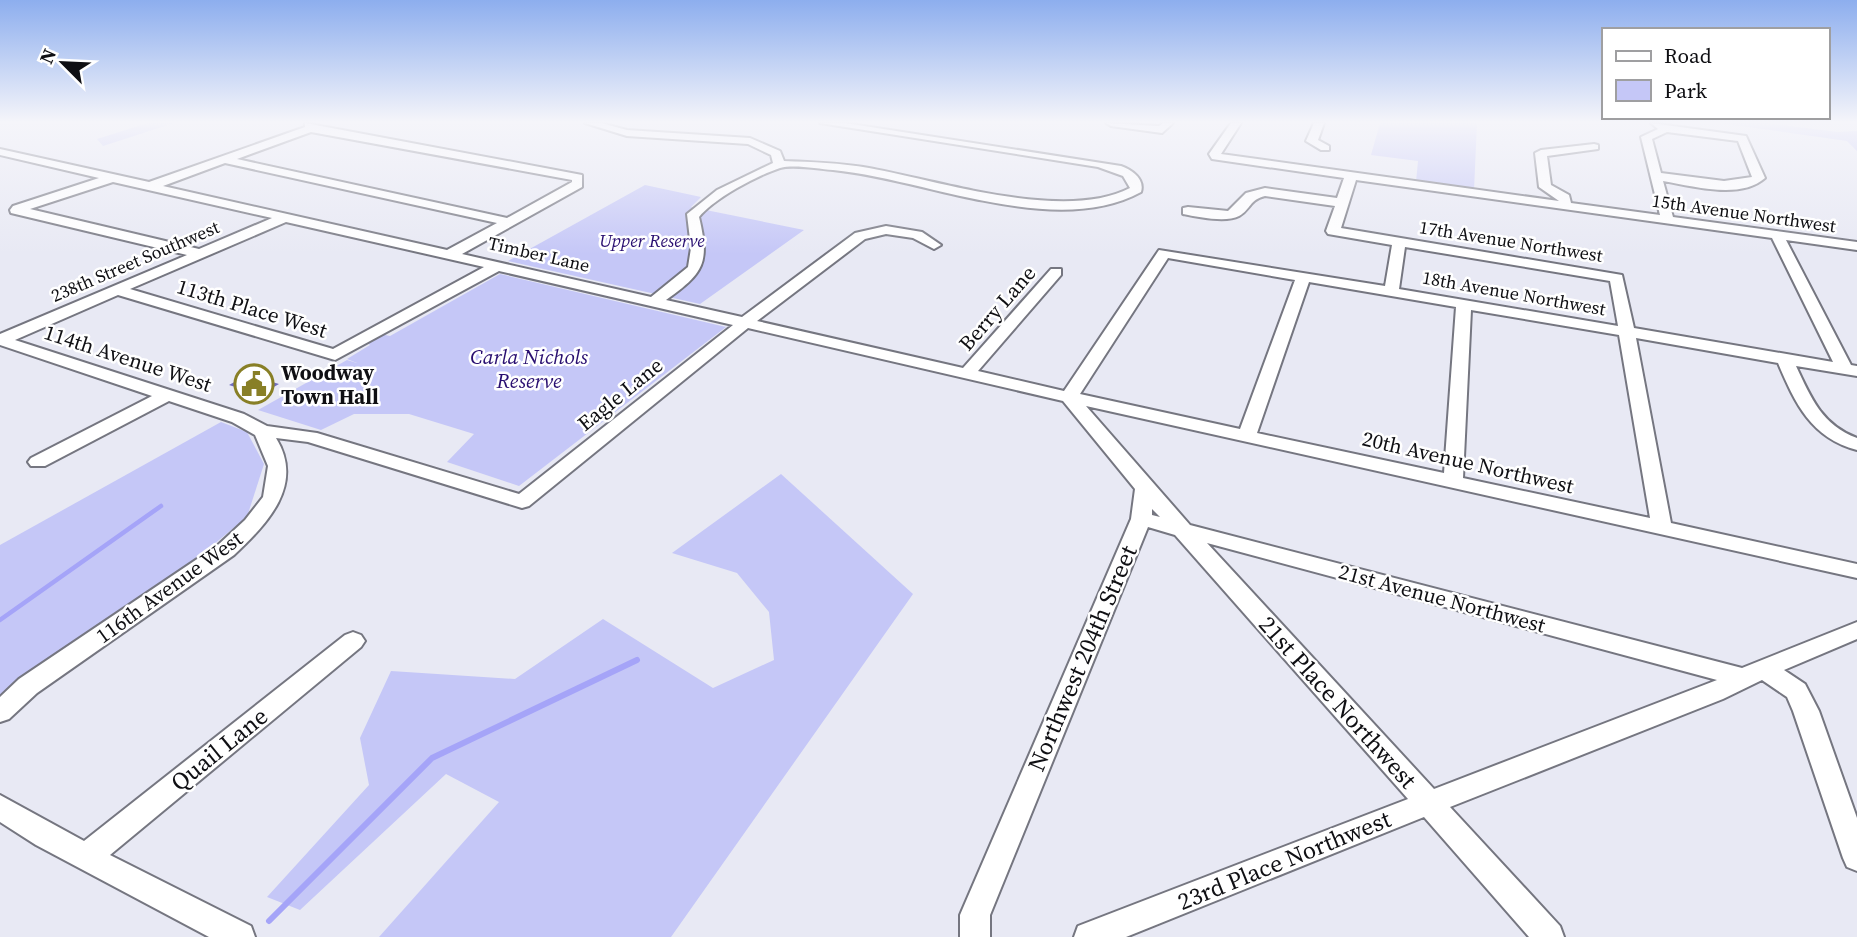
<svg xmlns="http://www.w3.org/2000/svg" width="1857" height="937" font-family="'Source Serif 4',serif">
<rect width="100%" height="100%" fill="#e8e9f4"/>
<g fill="#c5c7f7">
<path d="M148 123H174L103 146 97 139Z"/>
<path d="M1380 123H1477L1474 190 1416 182 1418 161 1371 155Z"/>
<path d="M1720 123H1767L1837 132 1857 131V151L1847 141Z"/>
<path d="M645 185 701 197 691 207 804 230 700 304 508 261Z"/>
<path d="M500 274 726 327 519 486 447 462 474 434 409 414H354L321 430 258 410 347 360 357 363 347 359 370 345 367 342 380 334 390 336Z"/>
<path d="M221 422 247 432 264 464 247 517 174 577 0 695V545Z"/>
<path d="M781 474 913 594 671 937H379L499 802 446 774 300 910 267 897 369 785 360 738 391 671 515 679 603 619 713 688 774 660 769 612 737 573 672 553Z"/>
</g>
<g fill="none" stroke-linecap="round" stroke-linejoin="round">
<path stroke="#a5a4f8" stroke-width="4.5" d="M0 620 161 506"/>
<path stroke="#a5a4f8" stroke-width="6" d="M269 921 432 758 637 660"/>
</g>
<path fill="#706dbd" d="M249 374 259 378 279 384 260 395 229 385Z"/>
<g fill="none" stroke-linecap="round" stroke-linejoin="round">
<g stroke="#757680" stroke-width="4">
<g id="minor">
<path d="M305 123 582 175V187L462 254 651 297 688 267 691 248 687 214 717 190 773 163 771 155 748 144 627 136 585 123H601L627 130 750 138 780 151 784 161C812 162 841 163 869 168 940 181 1065 222 1130 188L1123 176 1098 167 820 123H845L1121 166C1132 170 1145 179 1141 192 1055 239 926 179 833 170 818 169 794 164 780 168 756 176 715 198 699 217 710 263 704 273 666 300L742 317 855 233 886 226 922 232 941 245 934 249 913 238 886 234 865 239 757 321 963 368 1051 269H1061V275L978 371 1064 391 1159 250 1385 286 1392 245 1328 234 1326 231 1335 206 1265 196C1249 200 1251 209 1239 216 1226 223 1198 217 1183 214V208L1188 207 1228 211 1246 193 1265 188 1337 198 1344 178 1212 159 1209 154 1231 123H1241L1221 154 1559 201 1539 187 1535 153 1541 150 1594 144 1598 145V149L1547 156 1551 185 1569 195 1571 203 1660 215 1641 137 1658 129 1651 123 1746 136 1765 178C1740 200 1693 186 1663 181L1673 217 1857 242V250L1786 240 1851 365 1857 366V376L1796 366C1811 398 1822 425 1857 438V450C1811 438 1795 403 1778 363L1636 338 1671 523 1857 564V578L1086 406 1190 525 1742 668 1857 622V639L1784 670 1805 684 1819 711 1857 818V871L1847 867 1843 858 1793 711 1787 697 1762 680 1723 699 1450 807 1560 926 1564 937H1529L1424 817 1126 937H1074L1078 926 1408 799 1175 535 1148 527 990 915V937H960V915L1131 519 1135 489 1063 401 748 328 529 506 522 508 308 442 276 438C305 485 267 524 234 555L37 693 9 719 0 722V697L19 679 218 545 245 520 263 497 268 466 255 435 232 422 169 401 45 466H31L28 462 31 458 152 396 0 345V334L187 255 11 213 10 210 13 206 99 178 0 155V149L149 182 305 127ZM311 132 572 180V182L507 218 237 159ZM1667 132 1738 141 1752 177 1724 181 1661 173 1652 139ZM225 163 497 223 447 250 163 186ZM1356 180 1772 238 1833 362 1634 328 1622 275 1341 228ZM113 182 272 218 199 249 30 209ZM286 222 484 267 333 349 130 289ZM1405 247 1610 281 1618 326 1399 289ZM1168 258 1295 280 1240 429 1080 394ZM499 271 733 325 519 494 317 433 267 426 244 414 15 340 118 295 335 360ZM1309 282 1456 307 1444 473 1257 433ZM1471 310 1619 335 1650 518 1463 478ZM1152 509 1160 517 1152 515ZM1207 543 1717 680 1434 789Z"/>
<path d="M1106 123 1159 126 1163 123H1173L1162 133 1111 126Z"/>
<path d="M1314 123H1324L1318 140 1329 146V150H1321L1306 141Z"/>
<path d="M353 632 361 635 365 641 361 647 110 855 251 926 255 937H209L36 845 0 822V795L84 841 345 635Z"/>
</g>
</g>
<use href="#minor" fill="#fff" fill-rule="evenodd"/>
</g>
<linearGradient id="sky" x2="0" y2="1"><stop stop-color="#8daeee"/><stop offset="0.48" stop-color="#f5f5fa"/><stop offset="1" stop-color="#f5f5fa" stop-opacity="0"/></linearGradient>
<rect width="1857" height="254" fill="url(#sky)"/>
<defs>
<g id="civic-ring" transform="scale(2.0125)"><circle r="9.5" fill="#fff" stroke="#887f26" stroke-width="1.5"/><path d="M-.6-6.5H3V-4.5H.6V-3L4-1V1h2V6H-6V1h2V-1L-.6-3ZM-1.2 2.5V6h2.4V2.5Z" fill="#887f26"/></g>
</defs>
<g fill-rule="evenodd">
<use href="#civic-ring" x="254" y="384"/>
</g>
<g text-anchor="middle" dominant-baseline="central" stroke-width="5" stroke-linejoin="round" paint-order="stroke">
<g font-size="18" fill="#0f0f13" stroke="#fff">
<text transform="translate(1744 213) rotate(8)">15th Avenue Northwest</text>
<text transform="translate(1511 241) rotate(9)">17th Avenue Northwest</text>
<text transform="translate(539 254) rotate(13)">Timber Lane</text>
<text transform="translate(135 261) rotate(-23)">238th Street Southwest</text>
<text transform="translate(1514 293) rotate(10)">18th Avenue Northwest</text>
</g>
<g font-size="18" font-style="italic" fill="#280e70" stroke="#fff">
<text x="652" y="240">Upper Reserve</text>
</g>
<g font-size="21" fill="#0f0f13" stroke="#fff">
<text transform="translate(252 308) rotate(17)">113th Place West</text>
<text transform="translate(997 308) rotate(-49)">Berry Lane</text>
<text transform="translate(128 358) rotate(18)">114th Avenue West</text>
<text transform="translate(620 394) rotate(-39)">Eagle Lane</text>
<text transform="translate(1468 462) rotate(13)">20th Avenue Northwest</text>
<text transform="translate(169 587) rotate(-36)">116th Avenue West</text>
<text transform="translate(1442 598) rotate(15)">21st Avenue Northwest</text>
</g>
<g font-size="21" font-style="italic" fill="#280e70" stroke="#fff">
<text x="529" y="356">Carla Nichols<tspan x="529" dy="24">Reserve</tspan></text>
</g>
<g font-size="21" font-weight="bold" fill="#0f0f13" stroke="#fff" text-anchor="start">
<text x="281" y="372">Woodway<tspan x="281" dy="24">Town Hall</tspan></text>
</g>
<g font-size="24" fill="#0f0f13" stroke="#fff">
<text transform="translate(1082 658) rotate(-67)">Northwest 204th Street</text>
<text transform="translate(1338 702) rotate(48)">21st Place Northwest</text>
<text transform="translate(219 749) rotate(-39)">Quail Lane</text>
<text transform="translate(1284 860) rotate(-22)">23rd Place Northwest</text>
</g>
</g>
<rect x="1602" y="28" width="228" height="91" fill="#ffffff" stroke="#9f9fa1" stroke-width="2"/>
<rect x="1616" y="51" width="35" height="10" fill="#ffffff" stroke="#9f9fa1" stroke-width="2"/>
<text x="1664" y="63" font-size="21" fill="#0f0f13">Road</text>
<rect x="1616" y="80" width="35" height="21" fill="#c5c7f7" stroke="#9f9fa1" stroke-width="2"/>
<text x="1664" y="98" font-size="21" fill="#0f0f13">Park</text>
<g transform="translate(63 63) rotate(294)" stroke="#ffffff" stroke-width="5" paint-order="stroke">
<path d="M0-5L12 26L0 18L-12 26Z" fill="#0f0f13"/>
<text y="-10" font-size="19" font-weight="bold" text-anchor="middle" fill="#0f0f13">N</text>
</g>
</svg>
